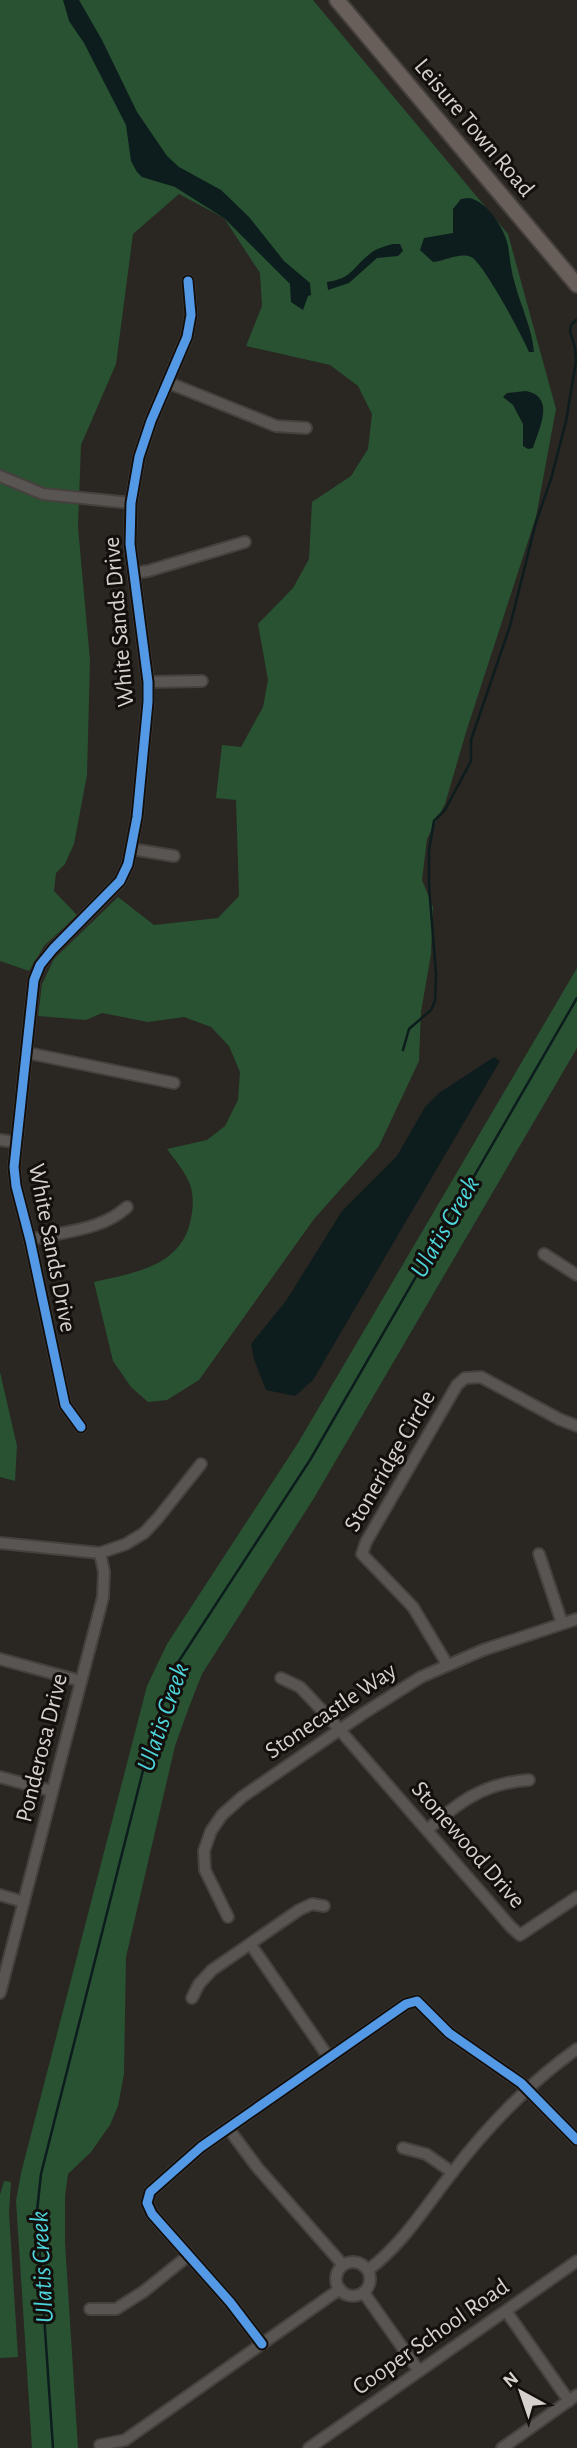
<svg xmlns="http://www.w3.org/2000/svg" width="577" height="2448" font-family="'Alegreya Sans',sans-serif">
<rect width="100%" height="100%" fill="#2a2622"/>
<g fill="#285231">
<path d="M0 0H313L508 234 556 409 536 517 467 729 445 804 427 839 422 880 433 907 431 954 421 1012 419 1061 379 1146 314 1219 199 1380 167 1400 148 1402 131 1387 113 1361 94 1282C133 1273 179 1267 190 1223 193 1210 195 1193 188 1180 183 1169 174 1159 167 1149L207 1140 225 1126 238 1100 240 1072 229 1046 211 1027 184 1017 148 1022 102 1013 86 1020 38 1016 42 984 54 959 118 897 154 925 218 918 239 896 236 800 216 798 222 745 241 747 263 707 268 680 258 624 293 588 309 559 312 502 351 476 368 449 372 414 358 386 330 365 246 346 262 306 260 273 224 218 179 194 133 234 116 364 81 445 78 527 90 660 87 775 74 844 65 864 56 873 54 891 77 915 44 946 29 971 0 961Z"/>
<path d="M577 968V1048L314 1498 202 1674 189 1707 175 1746 126 1957 124 2074 118 2106 110 2125 91 2152 68 2174 65 2197V2242L78 2448H32L16 2201 21 2173 147 1686 167 1644 298 1443Z"/>
<path d="M0 1372 17 1446 15 1481 0 1477Z"/>
<path d="M4 2181 11 2182 9 2213 18 2357 0 2358V2195Z"/>
</g>
<g fill="#0d1c1d">
<path d="M63 0H79L102 40 137 112 167 156 179 167 221 190 249 217 284 261 310 283 311 295 308 296 303 310 291 302 290 284 224 218 175 187 142 177 137 172 131 161 126 125 84 43 69 21Z"/>
<path d="M469 198C487 201 505 229 508 246 510 259 511 271 515 284 521 307 532 328 534 352H529C523 337 483 262 471 257 460 252 445 261 433 262L420 250 424 238 453 233V209L461 199Z"/>
<path d="M393 244H400L403 251 398 256 377 258 349 283 328 290 327 282C354 278 352 267 371 253 377 248 386 246 393 244Z"/>
<path d="M526 391C556 397 539 428 533 448L528 449 523 446V424L513 405 503 397 507 393Z"/>
<path d="M494 1057 500 1061 313 1380 295 1396 266 1390 254 1359 251 1344 286 1301 342 1211 397 1156 425 1107 439 1093Z"/>
</g>
<g fill="none" stroke-linecap="round" stroke-linejoin="round">
<g stroke="#0d1c1d" stroke-width="2.5">
<path d="M403 1050 409 1029 431 1010 435 1001 436 974 429 886V850L434 821 445 810 471 761V740L510 626 536 522 551 479 566 421 576 362 575 348 570 331 571 325 576 320"/>
<path d="M53 2448 37 2211 41 2174 152 1735 175 1667 310 1460 577 998"/>
</g>
<g stroke="#46413e" stroke-width="14">
<g id="minor">
<path d="M169 383 276 426 306 428"/>
<path d="M0 476 43 494 131 503"/>
<path d="M134 573 148 571 245 542"/>
<path d="M148 682 202 681"/>
<path d="M132 849 174 856"/>
<path d="M28 1053 174 1083"/>
<path d="M0 1140 15 1142"/>
<path d="M30 1240C63 1231 101 1231 127 1207"/>
<path d="M544 1254 577 1275"/>
<path d="M81 1427 65 1405 30 1240 16 1186 14 1167 34 980 40 965 53 949 120 881 128 864 137 817 148 702V682L130 544 131 503 139 457 151 421 187 337 191 315 188 281"/>
<path d="M0 1543 100 1553 126 1544 144 1533 158 1518 201 1464"/>
<path d="M539 1554 562 1623"/>
<path d="M0 1659 81 1681"/>
<path d="M447 1664 413 1607 362 1554 366 1542 457 1385 465 1378 481 1377 559 1419 577 1426"/>
<path d="M281 1678 300 1687 332 1721 511 1927 520 1935 577 1897"/>
<path d="M0 1777 52 1791"/>
<path d="M427 1830C460 1801 484 1783 529 1780"/>
<path d="M0 1895 24 1902"/>
<path d="M228 1917 205 1870 204 1851 211 1831 222 1815 242 1797 364 1713 421 1677 483 1650 577 1619"/>
<path d="M251 1945 329 2058"/>
<path d="M0 1993 103 1597 104 1572 100 1553"/>
<path d="M192 1998 199 1984 212 1970 299 1910 312 1904 324 1906"/>
<path d="M228 2128 257 2167 343 2265"/>
<path d="M403 2148 426 2154 452 2172"/>
<circle cx="353" cy="2279" r="17"/>
<path d="M368 2270C403 2244 425 2207 452 2173 486 2128 531 2081 577 2049"/>
<path d="M364 2293 419 2371"/>
<path d="M90 2309H116L143 2292 188 2256"/>
<path d="M506 2311 569 2401"/>
<path d="M262 2344 230 2302 152 2214 147 2203 150 2192 201 2147 406 2004 417 2001 449 2033 521 2083 577 2140"/>
<path d="M100 2445 125 2440 340 2289"/>
<path d="M309 2448 577 2261"/>
<path d="M502 2448 577 2395"/>
</g>
</g>
<g stroke="#46413e" stroke-width="18">
<path id="major" d="M337 0 577 285"/>
</g>
<use href="#minor" stroke="#585552" stroke-width="10"/>
<use href="#major" stroke="#685f5a" stroke-width="14"/>
<g stroke="#130f0c" stroke-width="13">
<g id="cycleway">
<path d="M81 1427 65 1405 30 1240 16 1186 14 1167 34 980 40 965 53 949 120 881 128 864 137 817 148 702V682L130 544 131 503 139 457 151 421 187 337 191 315 188 281"/>
<path d="M262 2344 230 2302 152 2214 147 2203 150 2192 201 2147 406 2004 417 2001 449 2033 521 2083 577 2140"/>
</g>
</g>
<use href="#cycleway" stroke="#5399e6" stroke-width="9"/>
</g>
<g text-anchor="middle" dominant-baseline="central" stroke-width="6" stroke-linejoin="round" paint-order="stroke">
<g font-size="24" fill="#d7d1cd" stroke="#130f0c">
<text transform="translate(474 128) rotate(50)">Leisure Town Road</text>
<text transform="translate(119 622) rotate(-95)">White Sands Drive</text>
<text transform="translate(52 1248) rotate(79)">White Sands Drive</text>
<text transform="translate(390 1461) rotate(-60)">Stoneridge Circle</text>
<text transform="translate(331 1711) rotate(-34)">Stonecastle Way</text>
<text transform="translate(42 1748) rotate(-76)">Ponderosa Drive</text>
<text transform="translate(468 1845) rotate(49)">Stonewood Drive</text>
<text transform="translate(431 2337) rotate(-35)">Cooper School Road</text>
</g>
<g font-size="26" font-style="italic" fill="#4dd5dc" stroke="#130f0c">
<text transform="translate(445 1227) rotate(-60)">Ulatis Creek</text>
<text transform="translate(163 1717) rotate(-71)">Ulatis Creek</text>
<text transform="translate(42 2267) rotate(-93)">Ulatis Creek</text>
</g>
</g>
<g transform="translate(521 2392) rotate(320)" stroke="#130f0c" stroke-width="5" paint-order="stroke">
<path d="M0-5L12 26L0 18L-12 26Z" fill="#d7d1cd"/>
<text y="-10" font-size="19" font-weight="bold" text-anchor="middle" fill="#d7d1cd">N</text>
</g>
</svg>
